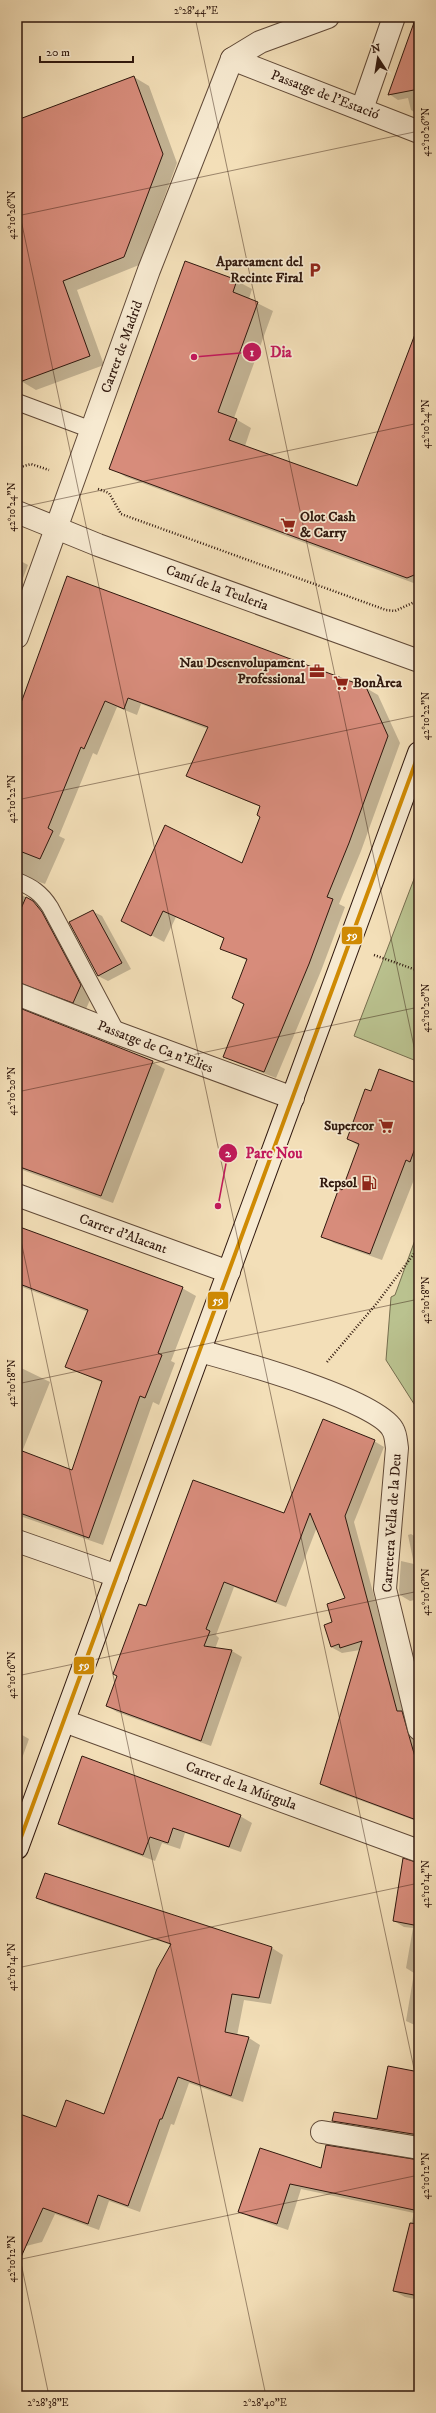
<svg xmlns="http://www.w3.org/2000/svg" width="436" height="2413" font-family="'IM FELL DW Pica',serif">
<rect width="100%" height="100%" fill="#f3dfb8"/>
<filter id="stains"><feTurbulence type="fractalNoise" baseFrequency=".005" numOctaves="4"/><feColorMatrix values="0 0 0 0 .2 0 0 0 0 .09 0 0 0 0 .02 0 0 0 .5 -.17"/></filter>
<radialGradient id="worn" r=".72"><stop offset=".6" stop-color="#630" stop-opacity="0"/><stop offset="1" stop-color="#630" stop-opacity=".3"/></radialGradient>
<g fill="#bac28f" stroke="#756d4e">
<path d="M419 866V1062L354 1036Z"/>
<path d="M419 1229V1408L416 1407 386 1360 391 1297 395 1295Z"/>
</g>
<g fill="#0003">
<path d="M417 17H419V115L411 110 408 98 398 100 389 94Z"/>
<path d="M134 77 149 86 177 163 139 265 77 290 104 365 36 390 21 381 17 370V121Z"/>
<path d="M186 262 237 281 252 289 249 299 273 311 234 418 251 428 245 446 358 487 419 371V585L126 477 111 468Z"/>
<path d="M17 559 28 565 17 594Z"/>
<path d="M68 577 366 688 378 695 400 743 361 851 339 904 345 907 321 971 276 1078 237 1063 225 1056 245 1005 233 998 248 961 221 948 225 939 176 917 164 942 134 926 243 864 262 817 261 807 187 776 208 729 141 704 137 715 117 707 97 755 93 753 59 836 65 839 45 884 28 878 20 889 22 895 42 907 93 993 86 1009 28 988 17 1002V715Z"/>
<path d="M92 911 102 916 131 969 108 981 98 976Z"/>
<path d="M17 1004 19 1009 152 1062 165 1069 113 1203 17 1168Z"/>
<path d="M419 1085V1167L382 1260 334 1243 322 1236 343 1191 359 1146 348 1139 372 1092Z"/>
<path d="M17 1227 182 1288 196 1296 171 1361 175 1363 159 1405 153 1402 103 1545 17 1515V1366L50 1382 22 1452 72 1471 103 1383 66 1366 88 1312 17 1285Z"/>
<path d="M374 1441 384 1447 354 1522 406 1714 412 1718 419 1741V1822L332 1790 321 1784 360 1650 342 1653 331 1647 333 1623 346 1599 317 1527 286 1607 234 1587 216 1635 219 1638 215 1649 232 1651 242 1657 211 1746 117 1712 107 1706 146 1608 284 1514Z"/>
<path d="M419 1492V1503L415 1500Z"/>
<path d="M411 1534 419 1539V1599L410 1601 400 1595 399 1590 401 1561 414 1564 408 1535Z"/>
<path d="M17 1732 29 1739 17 1772Z"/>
<path d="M240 1816 252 1823 241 1852 185 1833 180 1849 162 1843 155 1861 70 1830 59 1823Z"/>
<path d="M46 1874 272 1948 283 1955 271 2004 244 2000 237 2036 249 2038 260 2045 243 2102 189 2083 174 2125 171 2124 140 2212 109 2201 99 2230 55 2214 42 2242 18 2248 17 2114 57 2129 105 2115 171 1945 49 1904 37 1897Z"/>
<path d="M419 1892V2027L406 2021 414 1973 406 1968 413 1928 404 1927 394 1921Z"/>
<path d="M419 2073V2139L344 2127 333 2120H378Z"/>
<path d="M260 2149 322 2169 419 2161V2300L405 2297 394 2291 414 2213 301 2189 288 2230 250 2217 239 2211Z"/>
</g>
<g fill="#d78c7b" stroke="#30180e">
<path d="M416 17 419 18V89L388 95Z"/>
<path d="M134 76 163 154 124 257 63 281 90 356 17 383V120Z"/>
<path d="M185 261 237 280 233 292 258 302 218 412 237 419 229 440 357 486 417 329H419V573L407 578 109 469Z"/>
<path d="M67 576 366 687 388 736 349 843 327 897 333 899 309 964 264 1072 223 1057 244 1004 232 998 247 959 220 949 224 938 163 911 151 936 121 921 165 825 242 863 260 817 257 815 260 806 186 776 208 727 128 698 124 709 105 701 84 749 81 747 48 828 53 831 40 859 17 850V714Z"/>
<path d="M26 897 33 901 42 912 81 985 73 1003 17 982V918Z"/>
<path d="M93 910 122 963 98 976 69 922Z"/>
<path d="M17 1007 153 1061 101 1196 17 1166Z"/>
<path d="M379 1069 419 1084V1137L410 1162 406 1160 370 1254 321 1237 339 1188 342 1190 359 1144 347 1139 365 1089 371 1091Z"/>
<path d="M17 1226 183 1287 158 1353 162 1355 145 1398 140 1396 89 1538 17 1512V1449L72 1470 102 1381 65 1367 88 1310 17 1283Z"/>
<path d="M323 1419 375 1440 345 1516 397 1711H402L419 1771V1821L320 1784 362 1641 340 1648 339 1644 331 1647 324 1625 332 1622 327 1604 345 1598 310 1513 276 1602 224 1582 206 1629 210 1631 204 1646 232 1650 201 1741 106 1706 117 1676 113 1674 139 1604 146 1606 193 1480 284 1513Z"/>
<path d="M82 1756 241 1815 229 1847 173 1828 168 1843 150 1837 143 1855 58 1824Z"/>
<path d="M403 1858 419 1863V1926L393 1921Z"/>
<path d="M45 1873 272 1947 259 1998 232 1994 225 2032 249 2037 231 2096 178 2077 162 2119H160L128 2206 98 2195 88 2224 43 2208 17 2266V2113L56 2127 66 2100 104 2114 157 1969 171 1944 36 1898Z"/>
<path d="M388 2066 419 2072V2135L332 2121 334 2112 377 2119Z"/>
<path d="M326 2145 419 2160V2211L290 2184 277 2224 238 2212 260 2148 321 2168Z"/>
<path d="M410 2223 419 2224V2296L393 2291Z"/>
</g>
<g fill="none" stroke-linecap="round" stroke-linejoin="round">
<g stroke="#614a38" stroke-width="18">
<g id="service">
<path d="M17 402 92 430"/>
<path d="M17 881C32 887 41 893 50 907L117 1033"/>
</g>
</g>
<g stroke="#614a38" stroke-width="24">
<g id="minor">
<path d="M232 59 419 132"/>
<path d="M232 59 260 42 328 17"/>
<path d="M362 109 394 17"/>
<path d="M17 512 98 545 419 661"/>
<path d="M17 637 149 270 232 59"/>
<path d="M17 994 117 1033 293 1098"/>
<path d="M17 1195 229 1272"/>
<path d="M200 1351C236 1361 379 1400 393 1430 396 1435 396 1442 397 1448L385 1589 419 1729"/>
<path d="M17 1541 117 1576"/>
<path d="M64 1721 419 1851"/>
<path d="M322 2132 419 2148"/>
</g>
</g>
<g stroke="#30180e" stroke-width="24">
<path id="secondary" d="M17 1848 419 753"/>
</g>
<g stroke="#30180e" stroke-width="2.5" stroke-dasharray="1 2" stroke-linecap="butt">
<path d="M17 468 31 464 49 470"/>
<path d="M98 489 109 493 121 514 386 610 395 611 419 600"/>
<path d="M374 955 419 971"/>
<path d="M327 1362 377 1303 419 1247"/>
</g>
<use href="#service" stroke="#f7ead1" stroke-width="16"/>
<use href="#minor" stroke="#f7ead1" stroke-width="22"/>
<use href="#secondary" stroke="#f7ead1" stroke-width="22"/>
<g stroke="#f7ead1" stroke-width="7">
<path id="bus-1" d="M17 1848 419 753"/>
</g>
<use href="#bus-1" stroke="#cf8a03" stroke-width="4"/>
</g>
<path fill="none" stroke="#30180e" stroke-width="1" stroke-opacity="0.45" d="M195 17 419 1070M412 17 419 48M17 201 419 2092M17 216 419 131M17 508 419 423M17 800 419 715M17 1092 419 1007M17 1222 266 2396M17 1384 419 1299M17 1676 419 1591M17 1968 419 1883M17 2244 49 2396M17 2260 419 2175"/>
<defs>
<g id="parking-bare" transform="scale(1.2)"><path d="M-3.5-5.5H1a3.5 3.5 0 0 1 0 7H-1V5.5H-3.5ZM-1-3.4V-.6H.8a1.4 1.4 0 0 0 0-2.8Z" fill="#8f2418" stroke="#f7ead1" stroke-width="2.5" paint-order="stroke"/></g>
<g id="supermarket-bare" transform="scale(1.2)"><path d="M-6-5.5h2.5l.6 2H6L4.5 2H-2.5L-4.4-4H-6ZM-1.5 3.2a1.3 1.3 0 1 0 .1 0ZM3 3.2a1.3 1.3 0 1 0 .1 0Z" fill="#8f2418" stroke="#f7ead1" stroke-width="2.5" paint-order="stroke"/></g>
<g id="office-bare" transform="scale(1.2)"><path d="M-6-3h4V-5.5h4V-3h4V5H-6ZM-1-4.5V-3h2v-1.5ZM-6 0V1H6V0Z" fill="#8f2418" stroke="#f7ead1" stroke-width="2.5" paint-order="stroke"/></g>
<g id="fuel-bare" transform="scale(1.2)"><path d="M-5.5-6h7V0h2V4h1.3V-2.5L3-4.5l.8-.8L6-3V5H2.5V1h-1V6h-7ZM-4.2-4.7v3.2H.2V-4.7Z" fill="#8f2418" stroke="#f7ead1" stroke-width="2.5" paint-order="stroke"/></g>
</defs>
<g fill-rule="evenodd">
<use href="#parking-bare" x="315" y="270"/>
<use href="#supermarket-bare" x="288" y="525"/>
<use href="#office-bare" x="317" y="671"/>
<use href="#supermarket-bare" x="341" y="683"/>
<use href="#supermarket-bare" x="386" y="1126"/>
<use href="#fuel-bare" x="369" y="1183"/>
</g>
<g text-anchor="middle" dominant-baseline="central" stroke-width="3.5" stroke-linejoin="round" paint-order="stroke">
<g font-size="14" fill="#30180e" stroke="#f7ead1">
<text transform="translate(325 95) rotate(21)">Passatge de l'Estació</text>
<text transform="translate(122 347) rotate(-70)">Carrer de Madrid</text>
<text transform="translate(217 588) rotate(20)">Camí de la Teuleria</text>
<text transform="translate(155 1047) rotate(21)">Passatge de Ca n'Elies</text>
<text transform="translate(123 1234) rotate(20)">Carrer d'Alacant</text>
<text transform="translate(392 1523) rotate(-86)">Carretera Vella de la Deu</text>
<text transform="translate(241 1786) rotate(20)">Carrer de la Múrgula</text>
</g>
<g font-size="14" font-weight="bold" fill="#30180e" stroke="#f7ead1" text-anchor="end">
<text x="303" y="262">Aparcament del<tspan x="303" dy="16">Recinte Firal</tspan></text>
<text x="300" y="517" text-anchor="start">Olot Cash<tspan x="300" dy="16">&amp; Carry</tspan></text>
<text x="305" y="663">Nau Desenvolupament<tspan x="305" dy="16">Professional</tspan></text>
<text x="353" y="683" text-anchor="start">BonÀrea</text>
<text x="374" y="1126">Supercor</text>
<text x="357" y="1183">Repsol</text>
</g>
</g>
<path fill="none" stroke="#c2185b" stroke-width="1.5" d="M194 357L252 352M218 1206L228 1153"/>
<g fill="#c2185b" stroke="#f7ead1" stroke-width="1.5">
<circle cx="194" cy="357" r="4"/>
<circle cx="218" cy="1206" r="4"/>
<circle cx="252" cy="352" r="10"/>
<circle cx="228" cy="1153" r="10"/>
</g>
<g font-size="12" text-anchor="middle" font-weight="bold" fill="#fff">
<text x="252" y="356">1</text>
<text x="228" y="1157">2</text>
</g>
<g font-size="15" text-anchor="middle" font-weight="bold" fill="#c2185b" stroke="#f7ead1" stroke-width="3.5" stroke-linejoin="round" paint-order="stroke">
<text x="281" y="357">Dia</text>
<text x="274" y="1158">Parc Nou</text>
</g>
<g stroke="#f7ead1" stroke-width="1.5">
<rect x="341" y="926" width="22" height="19" rx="4" fill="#cf8a03"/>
<rect x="207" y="1291" width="22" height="19" rx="4" fill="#cf8a03"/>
<rect x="73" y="1656" width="22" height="19" rx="4" fill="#cf8a03"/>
</g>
<g font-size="11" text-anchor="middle" font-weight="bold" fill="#fff">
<text x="352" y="939">59</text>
<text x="218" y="1304">59</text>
<text x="84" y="1669">59</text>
</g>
<rect width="436" height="2413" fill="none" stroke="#f3dfb8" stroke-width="44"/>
<g transform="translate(378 58) rotate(348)" stroke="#f7ead1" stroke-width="3" paint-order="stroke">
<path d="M0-3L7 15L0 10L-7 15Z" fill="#30180e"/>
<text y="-6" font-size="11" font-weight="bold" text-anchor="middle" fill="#30180e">N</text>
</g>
<path d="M40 56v6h93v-6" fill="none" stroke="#30180e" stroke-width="2"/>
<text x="46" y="56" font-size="12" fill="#30180e" stroke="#f7ead1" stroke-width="3" paint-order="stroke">20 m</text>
<rect x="22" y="22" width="392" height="2369" fill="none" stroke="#30180e" stroke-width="1.5"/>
<g font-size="10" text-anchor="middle" fill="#30180e">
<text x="196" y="14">2°28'44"E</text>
<text transform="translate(425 132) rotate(-90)" y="4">42°10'26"N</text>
<text transform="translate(11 215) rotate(-90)" y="4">42°10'26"N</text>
<text transform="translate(425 424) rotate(-90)" y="4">42°10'24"N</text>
<text transform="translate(11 507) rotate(-90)" y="4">42°10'24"N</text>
<text transform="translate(425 716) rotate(-90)" y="4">42°10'22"N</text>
<text transform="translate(11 799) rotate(-90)" y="4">42°10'22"N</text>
<text transform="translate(425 1008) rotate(-90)" y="4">42°10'20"N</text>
<text transform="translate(11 1091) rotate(-90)" y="4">42°10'20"N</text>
<text transform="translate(425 1300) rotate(-90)" y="4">42°10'18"N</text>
<text transform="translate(11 1383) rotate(-90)" y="4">42°10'18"N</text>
<text transform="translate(425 1592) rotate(-90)" y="4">42°10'16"N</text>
<text transform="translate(11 1675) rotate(-90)" y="4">42°10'16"N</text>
<text transform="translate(425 1884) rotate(-90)" y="4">42°10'14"N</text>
<text transform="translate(11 1967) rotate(-90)" y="4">42°10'14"N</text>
<text transform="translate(425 2176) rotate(-90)" y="4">42°10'12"N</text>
<text transform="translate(11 2259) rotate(-90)" y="4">42°10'12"N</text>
<text x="48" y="2406">2°28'38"E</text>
<text x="265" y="2406">2°28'40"E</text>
</g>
<rect width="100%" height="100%" filter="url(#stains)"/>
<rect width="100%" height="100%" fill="url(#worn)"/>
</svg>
